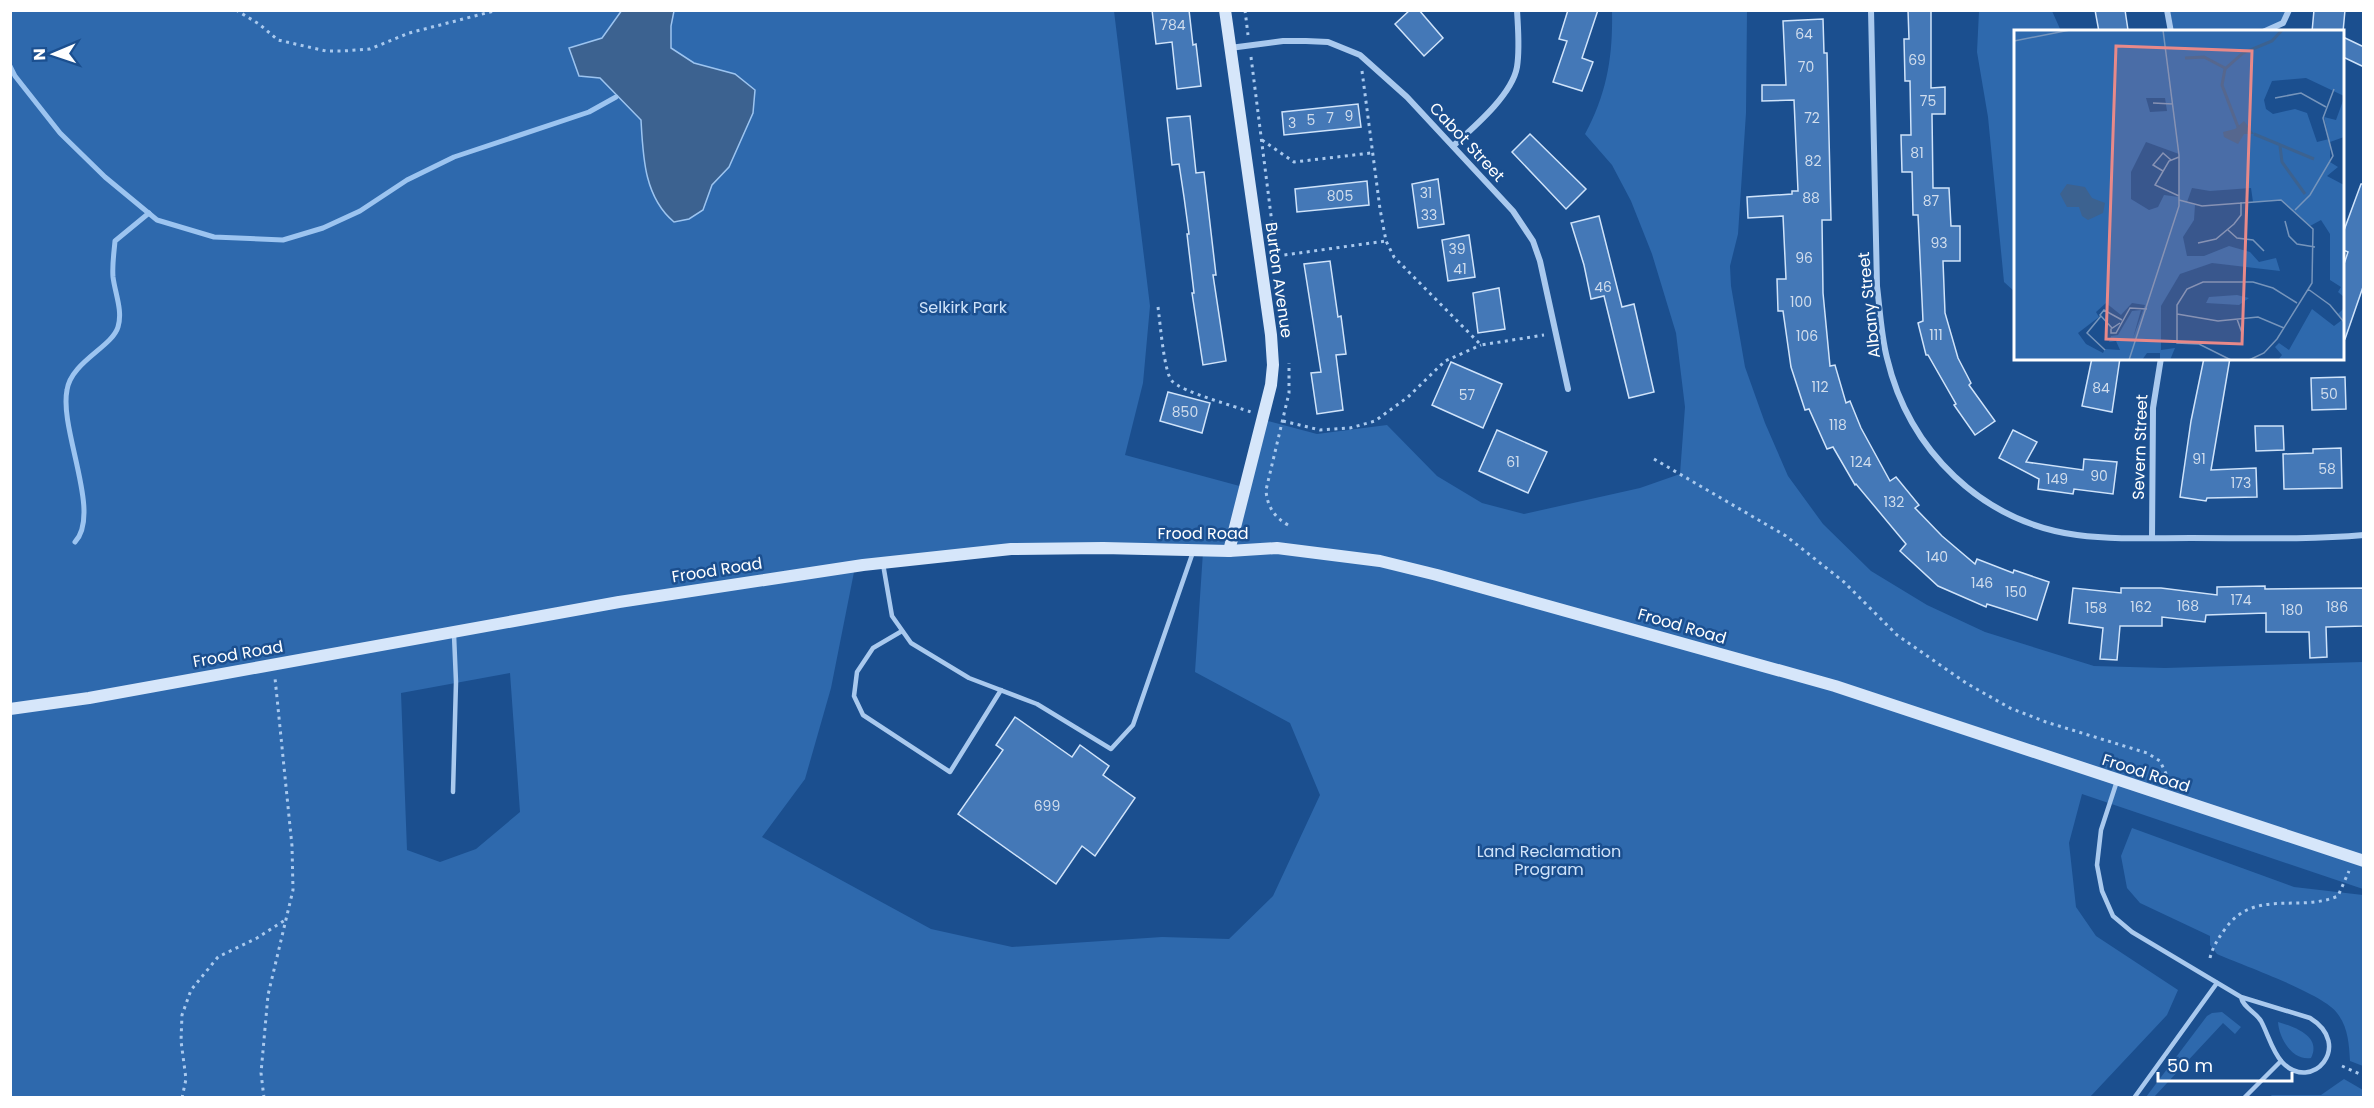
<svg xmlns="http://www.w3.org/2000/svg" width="2374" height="1108" font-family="Poppins,sans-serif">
<rect width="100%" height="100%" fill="#1b4f8f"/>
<g fill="#2e69ad" fill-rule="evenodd">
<path d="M10 11H1114L1150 306 1143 383 1125 455 1247 488 1264 420 1317 434 1387 425 1437 476 1482 503 1524 514 1640 488 1680 474 1685 407 1676 333 1652 254 1631 201 1612 165 1585 134C1607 93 1613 56 1612 11H1747L1746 113 1738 234 1730 266 1731 286 1745 367 1765 423 1788 476 1823 524 1871 571 1927 605 1985 632 2094 666 2165 668 2363 662V889L2082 794 2069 843 2076 907 2096 936 2178 990 2167 1015 2090 1097H11ZM1011 550 1203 552 1195 672 1290 723 1320 795 1273 896 1229 939 1162 937 1012 947 931 929 762 837 805 779 831 688 855 567ZM510 673 520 812 476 849 440 862 407 850 401 693Z"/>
<path d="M1979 11H2052L2061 31 2016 32 2015 292 2004 282 1988 117 1977 52Z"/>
<path d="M2170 11H2287L2282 22 2256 32 2174 31Z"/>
<path d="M2132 828 2294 887 2363 895V1066L2350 1061C2349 1043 2348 1027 2337 1013 2324 994 2242 965 2217 954L2210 945V936L2140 903 2127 888 2121 856Z"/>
<path d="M2222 1012 2241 1027 2235 1034 2223 1023 2154 1097H2146L2207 1016 2212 1013Z"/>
<path d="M2278 1022C2294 1027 2322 1036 2311 1058 2292 1061 2279 1038 2278 1022Z"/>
<path d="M2344 1079 2363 1090V1097H2269L2272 1095H2321Z"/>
</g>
<path fill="#3c6290" stroke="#9cc4f0" stroke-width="1.5" d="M622 10 674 11 671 26V48L694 63 735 74 755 90 753 113 729 167 712 185 703 210 689 219 674 222C644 197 643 156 641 120L600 78 579 76 569 48 602 38Z"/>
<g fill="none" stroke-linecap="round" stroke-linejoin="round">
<g stroke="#9cc4f0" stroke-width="5">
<path d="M10 66 15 76 60 133 105 177 157 220 214 237 283 240 323 228 360 211 407 180 454 157 589 112 616 97"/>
<path d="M75 542C102 513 59 430 67 390 71 362 112 347 118 327 123 311 115 293 113 277 112 265 114 253 115 241L149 213"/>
</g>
</g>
<g fill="#4478b7" stroke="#cfe3fa" stroke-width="1.5">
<path d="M1152 10H1189L1193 45 1196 44 1201 86 1177 89 1172 42 1156 44Z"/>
<path d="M1410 10H1419L1443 38 1424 56 1395 24Z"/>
<path d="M1568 10H1598L1582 58 1593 62 1582 91 1553 82 1567 41 1559 39Z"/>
<path d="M1908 10H1931V88L1945 87V114H1932L1933 188H1949L1951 226H1960V261H1943L1945 313 1958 358 1971 383 1969 385 1995 421 1975 435 1954 405 1956 404 1928 355H1926L1918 323 1923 321 1918 215H1913L1912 172H1902L1901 135H1911L1910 81H1905L1904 39H1909Z"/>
<path d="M2095 10H2125L2128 30 2099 32Z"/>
<path d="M2314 10H2345L2343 32H2312Z"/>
<path d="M1823 19 1824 53H1827L1831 220H1822L1823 293 1830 366 1835 365 1846 403 1850 401 1861 428 1890 481 1896 477 1919 505 1915 508 1942 536 1975 564 1977 559 2013 573 2014 570 2049 582 2037 620 1987 604 1986 607 1938 586 1900 551 1906 544 1856 484 1855 485 1833 447 1827 449 1809 409 1805 410 1791 367 1783 311H1778L1777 279H1786L1783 216 1748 218 1747 197 1792 194V191H1798L1794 100 1762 101V85H1786L1783 21Z"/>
<path d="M2343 37 2364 47V67L2343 57Z"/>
<path d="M1358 104 1361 127 1284 135 1282 112Z"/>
<path d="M1190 116 1196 173 1204 172 1216 275H1213L1226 361 1203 365 1192 293H1194L1187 234H1189L1184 197 1179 164 1172 165 1167 118Z"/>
<path d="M1530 134 1586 189 1566 209 1512 152Z"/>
<path d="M1438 179 1444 224 1418 228 1412 184Z"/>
<path d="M1367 181 1369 205 1297 212 1295 189Z"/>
<path d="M2361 184H2364V284L2345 339H2343V267L2348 252 2343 250V233Z"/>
<path d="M1599 216 1622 307 1634 304 1654 392 1629 398 1604 296 1591 299 1584 265 1571 223Z"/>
<path d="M1469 235 1475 277 1448 281 1442 240Z"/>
<path d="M1330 261 1338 317 1341 316 1346 354 1336 355 1343 410 1317 414 1311 373 1321 372 1304 264Z"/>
<path d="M1499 288 1505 329 1478 333 1473 293Z"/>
<path d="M2092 358H2120L2112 412 2082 406Z"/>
<path d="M2204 358H2230L2211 470 2256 468 2257 497 2207 498 2206 501 2180 497 2191 421Z"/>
<path d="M1451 362 1502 384 1483 428 1432 405Z"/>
<path d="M2345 377 2346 409 2312 410 2311 378Z"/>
<path d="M1168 392 1210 403 1202 433 1160 421Z"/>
<path d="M2255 426H2283L2284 450 2256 451Z"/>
<path d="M1497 430 1547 452 1528 493 1479 471Z"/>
<path d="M2013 430 2037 442 2026 462 2083 470 2084 459 2117 462 2113 494 2074 489 2073 494 2038 489 2039 479 1999 458Z"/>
<path d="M2341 448 2342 488 2284 489 2283 454 2313 453V449Z"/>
<path d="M2265 586V589L2364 588V626L2326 627 2327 657 2310 658 2309 632H2266V613L2206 615 2205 622 2162 617V626H2120L2117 660 2100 659 2103 628 2069 623 2073 588 2121 593V588H2161L2217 595V587Z"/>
<path d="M1015 717 1072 757 1080 745 1109 766 1103 775 1135 798 1095 856 1082 846 1056 884 958 814 1003 750 996 745Z"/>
</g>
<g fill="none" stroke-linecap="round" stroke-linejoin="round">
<g stroke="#a9c9ee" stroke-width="3" stroke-dasharray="3 4.5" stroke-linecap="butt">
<path d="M236 10 259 24 278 40 326 51H343L370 49 409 33 498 10"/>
<path d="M1245 10 1248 35"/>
<path d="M1251 57 1275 247"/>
<path d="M1362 71 1380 209 1386 241 1394 257 1481 345 1544 335"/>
<path d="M1262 140 1294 162 1371 153"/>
<path d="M1277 256 1386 241"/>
<path d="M1158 307C1160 321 1164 373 1172 381 1182 392 1234 406 1251 412"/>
<path d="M1283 421 1320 430 1350 428 1375 421 1408 397 1445 361 1481 345"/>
<path d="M1654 459 1786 536 1844 582 1897 635 1966 683 2010 708 2046 722 2147 753 2160 761 2169 780"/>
<path d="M1288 525C1274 517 1267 506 1266 490L1289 393V363"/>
<path d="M2210 958C2213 946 2218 939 2225 929 2254 888 2299 913 2338 896L2349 871"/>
<path d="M2342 1066 2364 1076"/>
<path d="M182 1098 186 1079 181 1041 182 1015 191 990 218 957 257 938 285 920"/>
<path d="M264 1098 261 1073 268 995 293 890 292 846 275 678"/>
</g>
<g stroke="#a9c9ee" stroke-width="4.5">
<path d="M883 564 892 616 911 643 969 678 1037 704 1111 749 1133 725 1193 552"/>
<path d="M902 631 873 648 857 672 854 696 863 715 950 772 1001 690"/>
<path d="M2117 781 2101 830 2097 865 2102 891 2113 916 2132 932 2241 997 2310 1018C2354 1045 2312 1094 2282 1062 2272 1051 2268 1034 2261 1021 2255 1011 2243 1008 2241 997"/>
<path d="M453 792 456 682 454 635"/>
<path d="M2134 1098 2217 983"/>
<path d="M2244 1098 2281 1061"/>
</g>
<g stroke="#a9c9ee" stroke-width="6">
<path d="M1871 10 1877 286C1880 310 1881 335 1887 358 1909 451 1982 522 2077 535 2115 540 2153 538 2191 538 2248 538 2307 540 2364 535"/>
<path d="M2167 10 2171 32"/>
<path d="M2263 32 2283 23 2289 10"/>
<path d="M1230 48 1283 41H1306L1328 42 1360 55 1407 97 1513 211 1533 241 1540 261 1568 389"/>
<path d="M1453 146C1474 127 1512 95 1517 67 1520 48 1518 29 1517 10"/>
<path d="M2152 538 2153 408 2161 358"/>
</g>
<g stroke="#d6e6fa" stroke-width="12">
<path d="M1225 10 1271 335 1273 365 1271 385 1229 551"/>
<path d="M10 709 89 698 619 602 863 565 1011 549 1103 548 1229 551 1277 548 1380 561 1437 575 1835 686 2364 861"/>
</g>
</g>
<g text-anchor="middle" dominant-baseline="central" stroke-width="5" stroke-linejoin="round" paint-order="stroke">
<g font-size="14" fill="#d0dded">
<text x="1173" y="25">784</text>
<text x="1804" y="34">64</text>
<text x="1917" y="60">69</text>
<text x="1806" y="67">70</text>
<text x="1928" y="101">75</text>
<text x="1349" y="116">9</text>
<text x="1330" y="118">7</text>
<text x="1812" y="118">72</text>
<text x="1311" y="120">5</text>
<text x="1292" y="123">3</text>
<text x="1917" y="153">81</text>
<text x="1813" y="161">82</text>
<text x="1426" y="193">31</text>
<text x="1340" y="196">805</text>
<text x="1811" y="198">88</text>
<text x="1931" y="201">87</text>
<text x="1429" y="215">33</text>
<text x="1939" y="243">93</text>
<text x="1457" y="249">39</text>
<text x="1804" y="258">96</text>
<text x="1460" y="269">41</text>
<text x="1603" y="287">46</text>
<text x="1801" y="302">100</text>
<text x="1936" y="335">111</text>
<text x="1807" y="336">106</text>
<text x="1820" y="387">112</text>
<text x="2101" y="388">84</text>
<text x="2329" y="394">50</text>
<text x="1467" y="395">57</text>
<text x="1185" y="412">850</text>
<text x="1838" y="425">118</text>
<text x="2199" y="459">91</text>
<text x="1513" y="462">61</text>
<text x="1861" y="462">124</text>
<text x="2327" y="469">58</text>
<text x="2099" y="476">90</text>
<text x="2057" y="479">149</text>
<text x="2241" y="483">173</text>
<text x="1894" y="502">132</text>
<text x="1937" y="557">140</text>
<text x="1982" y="583">146</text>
<text x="2016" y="592">150</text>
<text x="2241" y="600">174</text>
<text x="2188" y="606">168</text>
<text x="2141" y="607">162</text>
<text x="2337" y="607">186</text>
<text x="2096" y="608">158</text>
<text x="2292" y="610">180</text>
<text x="1047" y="806">699</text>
</g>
<g font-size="16" fill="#fff" stroke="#1b4f8f">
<text transform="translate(1467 142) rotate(47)">Cabot Street</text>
<text transform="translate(1279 280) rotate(82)">Burton Avenue</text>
<text transform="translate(1869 305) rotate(-96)">Albany Street</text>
<text transform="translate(2140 447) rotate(-88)">Severn Street</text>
<text x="1203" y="533">Frood Road</text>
<text transform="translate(717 570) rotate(-9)">Frood Road</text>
<text transform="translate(1682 626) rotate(16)">Frood Road</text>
<text transform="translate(238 654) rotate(-10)">Frood Road</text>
<text transform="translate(2146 773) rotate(18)">Frood Road</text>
</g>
<g font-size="16" fill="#cfe3fa" stroke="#1b4f8f">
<text x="963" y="307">Selkirk Park</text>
<text x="1549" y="851">Land Reclamation<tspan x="1549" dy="18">Program</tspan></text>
</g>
</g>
<g transform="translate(2014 30)">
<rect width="330" height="330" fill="#1b4f8f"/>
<path d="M0 0H330V66L292 48 258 51 250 70 252 79 259 84 281 79 293 83 303 112 315 109 310 87 322 90 330 68V107L316 112V132L324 137 313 146 330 155V267L324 262 327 257 316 250V204L307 190 296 196 267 170 239 172 237 158 196 161 178 158 173 172 181 175 180 190 169 207 173 226H190L215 216 236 222 245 232 262 228 266 241 198 233 166 244 147 276V320L161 318 156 330H146V323H133L128 330H0ZM132 68H151L153 81 136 82ZM132 112 165 124V167L150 165 144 177 135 180 117 169V142ZM92 273 107 285 118 273 131 275 119 308 127 280 118 281 104 305 97 306 95 312 102 311 106 320 91 319 89 323 72 314 64 303 85 287 82 282ZM223 265 235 268 225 275 192 273 195 267ZM330 278V330H264L268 325 261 317 265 313 275 320 298 279 320 296 328 290 324 284Z" fill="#2e69ad" fill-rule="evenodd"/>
<path d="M230 91 240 104H230L224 114 210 107 209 102 221 99ZM53 154 71 157 78 168 91 173 89 183 74 190 68 186 65 177H53L46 164Z" fill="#3c6290"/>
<path fill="none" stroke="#3c6290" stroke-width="3" d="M171 28 190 27 211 38M224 97 208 55 211 39 229 23 258 11 268 0M240 104 300 129M266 116 268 132 291 164"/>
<path fill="none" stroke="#7695bc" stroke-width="1.5" d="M0 11 56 0M261 68 287 63 312 77M139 73 159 74M165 127 155 131 141 155 165 166M149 141 139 135 149 123 157 130M165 170 188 176 267 170 299 199 298 253 263 309 250 323 235 330M281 180 296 165 319 126 309 88 320 59M271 191 275 206 283 214 301 217M214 200 223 208 239 210 250 221M184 213 202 209 220 194 227 185V172M294 259 316 275 330 292M163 284 204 291 244 287 270 298M87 286 73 303 91 320M223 289 228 303 229 288M106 293 97 299V303H102L116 278 133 279M98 298 86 285 90 280 108 290M115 330 165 176V125L149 0M217 330 185 314 163 313V275L173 259 189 252H239L259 258 283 273"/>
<path fill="#e88989" fill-opacity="0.15" stroke="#e88989" stroke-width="3" d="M102 16 238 21 228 314 92 309Z"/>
<rect width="330" height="330" fill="none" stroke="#fff" stroke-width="3"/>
</g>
<rect width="2374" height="1108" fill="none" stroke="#ffffff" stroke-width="24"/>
<g transform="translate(54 54) rotate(268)" stroke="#1b4f8f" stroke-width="4.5" paint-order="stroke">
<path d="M0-4.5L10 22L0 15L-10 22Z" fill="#ffffff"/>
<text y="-9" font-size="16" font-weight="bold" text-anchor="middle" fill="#ffffff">N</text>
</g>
<path d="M2158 1072v9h134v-9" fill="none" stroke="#ffffff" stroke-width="3"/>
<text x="2167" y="1072" font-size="18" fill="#ffffff" stroke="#1b4f8f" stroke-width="4.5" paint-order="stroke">50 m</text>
</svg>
